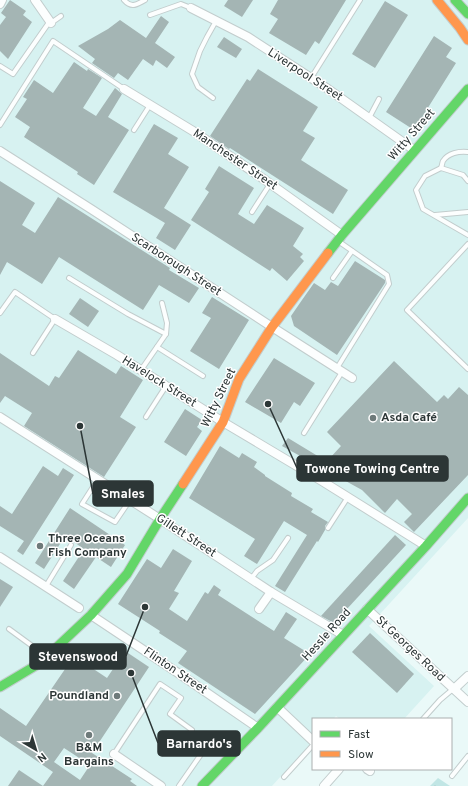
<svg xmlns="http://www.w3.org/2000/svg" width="468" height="786" font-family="Overpass,sans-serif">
<defs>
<pattern id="park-crowns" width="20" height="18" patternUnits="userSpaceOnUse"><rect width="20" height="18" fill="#c1e6e5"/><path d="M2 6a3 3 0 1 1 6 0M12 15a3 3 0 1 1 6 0" fill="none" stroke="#a6c6c5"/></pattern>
</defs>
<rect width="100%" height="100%" fill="#eaf9f8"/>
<path fill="#d7f2f1" d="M0 0H468V518L369 626 434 686 404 719H340L336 716 333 719H313V741L272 786H0Z"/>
<path fill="url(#park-crowns)" d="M438 778 450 786H430Z"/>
<g fill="#a4b5b4" fill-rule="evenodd">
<path d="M10 0 26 11 23 15 32 22 8 59 0 51V25L6 17 1 13Z"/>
<path d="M228 0H253L242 17 224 6Z"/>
<path d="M278 0H346L319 44 315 41 306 55 269 33 278 19 270 14Z"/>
<path d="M385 1 408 15 375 68 352 54Z"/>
<path d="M161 16 169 22 155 43 175 57 167 68 156 60 153 66 143 59 128 80 118 73 114 78 92 63 95 59 78 46 108 29 120 20 146 38Z"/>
<path d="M434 36 452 48 446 57 456 63 414 130 386 112Z"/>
<path d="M224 37 242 49 236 58 217 47Z"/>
<path d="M74 62 87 71 88 69 102 78 83 108 96 116 115 88 122 94 108 117 129 130 94 185 77 174 78 172 24 137 30 127 15 117 27 99 23 97 34 80 53 93Z"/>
<path d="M258 69 318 107 303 131 315 138 301 160 348 190 333 214 230 148 229 149 210 136 247 79 250 81Z"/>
<path d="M154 124 178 138 168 154 189 167 164 208 191 225 175 250 156 238 165 223 113 192Z"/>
<path d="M219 166 254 188 238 214 254 224 267 205 304 228 293 246 303 254 300 257 304 261 287 281 272 268 270 271 191 220 209 192 205 189Z"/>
<path d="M0 181 35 203 22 225 35 233 58 197 170 268 169 270 199 288 189 303 159 285 143 310 59 257 42 284 7 262 0 275Z"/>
<path d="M355 261 385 280V283L337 355 294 326 291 316 302 300 314 283 325 290 331 282 338 286Z"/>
<path d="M212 297 249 320 219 369 190 351 211 318 202 313Z"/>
<path d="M80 298 99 311 88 327 69 314Z"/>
<path d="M78 350 116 374 121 366 143 380 120 417 136 427 104 477 24 426 32 413 5 396 0 403V353L49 386 55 376 59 378Z"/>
<path d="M274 358 315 383 300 406 294 402 281 423 245 402Z"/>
<path d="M394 361 437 402 444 395 448 399 459 387 468 395V475L414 532 404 522 412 514 397 499 385 513 362 490 282 446 288 438 321 458 324 456 329 459 341 446 327 432Z"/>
<path d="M185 409 202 420 197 427 202 431 186 456 164 442Z"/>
<path d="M220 446 239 458 242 453 257 462 254 467 265 475V476L292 493 291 496 313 509 311 512 328 522 325 526V530L318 542 317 541 285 592 275 586 307 535 284 521 257 564 244 556 255 539 189 498Z"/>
<path d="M43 466 58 476 63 468 74 475 23 555 17 551 24 541 0 526V506L12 514Z"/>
<path d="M70 508 125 545 111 567 96 557 74 589 63 581 84 549 65 536 44 569 35 563Z"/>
<path d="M395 535 406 545 334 623 321 616Z"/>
<path d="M173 549 192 561 174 591 179 593 169 609 187 621 205 592 208 594 214 585 221 590 218 595 274 631 286 612 297 619 284 638 310 654 255 714 178 663 187 651 159 633 160 631 118 604 147 559 161 568Z"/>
<path d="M0 579 13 587 0 607Z"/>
<path d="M370 633 414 674 397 693 352 652Z"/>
<path d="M125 651 149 667 92 753 132 779 130 781 137 786H8L19 770 43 786 53 772 0 736V708L26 726 74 656 107 678ZM64 748 90 765 80 780 54 762Z"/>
</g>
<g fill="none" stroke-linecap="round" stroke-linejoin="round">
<g stroke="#c2cdcd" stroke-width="6">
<g id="lane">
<path d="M124 0C132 9 137 4 145 0"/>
<path d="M150 15 181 4 191 8"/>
<path d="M51 23 61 16"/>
<path d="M0 66 13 74 50 21"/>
<path d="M311 78 360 0"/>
<path d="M213 98 198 87 192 74 200 51 207 37 216 21"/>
<path d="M369 118 379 99"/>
<path d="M0 125 53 41 124 89"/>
<path d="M134 130 150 105"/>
<path d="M441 168C442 166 442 163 443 161 448 153 459 151 468 152"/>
<path d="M468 181 463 175 441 168 425 176 416 190 423 209 468 235"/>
<path d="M252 212 270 184"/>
<path d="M435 215 468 212"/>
<path d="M468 244 407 310 468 369"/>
<path d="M69 278 128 314 166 334"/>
<path d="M333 278 352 251"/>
<path d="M0 313 15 292 55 319 33 353"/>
<path d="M157 347 203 376"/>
<path d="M337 368 389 284 387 275 338 241"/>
<path d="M141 370 166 334 167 323 162 303"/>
<path d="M146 417 166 386"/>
<path d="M304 433 342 372"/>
<path d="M98 479 82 504 115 522 130 500"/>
<path d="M328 528 348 497"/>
<path d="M251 579 257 571 273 560 288 538"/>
<path d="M46 586 71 545"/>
<path d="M9 629 35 648 40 662"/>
<path d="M423 719 440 700 453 689"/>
<path d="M114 754 160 684 181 698 170 714 192 730 187 737 204 750 179 786"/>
<path d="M452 776 468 756"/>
<path d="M284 777 313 745"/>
</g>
</g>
<g stroke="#c2cdcd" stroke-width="10">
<g id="street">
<path d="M35 0 51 23"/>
<path d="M0 4 2 0"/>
<path d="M191 8 248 37 328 89 414 150"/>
<path d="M124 89 193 131 265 180 342 235"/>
<path d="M0 151 91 209 272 327 352 378"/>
<path d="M55 319 117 355 223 422 322 481 426 546"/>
<path d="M0 417 160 519 271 592 343 635"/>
<path d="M0 557 79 608"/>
<path d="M259 609 271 592"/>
<path d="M367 609 468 702"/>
<path d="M91 615 181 675 258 728"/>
<path d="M454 689 468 676"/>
<path d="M277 707 313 741"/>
<path d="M114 754 161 786"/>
<path d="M367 769 370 771"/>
<path d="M324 786 339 769"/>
</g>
</g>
<g stroke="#c2cdcd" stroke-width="11">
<g id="fast">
<path d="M455 0 468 14"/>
<path d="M328 253 342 235 468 89"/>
<path d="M0 687 40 663 91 615 127 574 160 519 183 484"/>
<path d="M202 786 258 728 426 546 468 498"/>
</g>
</g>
<g stroke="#c2cdcd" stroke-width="11">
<g id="slow">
<path d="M437 0 460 28 468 40"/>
<path d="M183 484 223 422 239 379 272 327 328 253"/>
</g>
</g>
<use href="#lane" stroke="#fcfefe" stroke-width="4"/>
<use href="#street" stroke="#fcfefe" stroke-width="8"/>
<use href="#fast" stroke="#63d668" stroke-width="9"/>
<use href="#slow" stroke="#ff974d" stroke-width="9"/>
</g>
<g fill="#6e7a7a" stroke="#fff" stroke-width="1.5">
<circle cx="373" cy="418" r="4"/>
<circle cx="40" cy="546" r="4"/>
<circle cx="117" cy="696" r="4"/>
<circle cx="89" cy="735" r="4"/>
</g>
<g text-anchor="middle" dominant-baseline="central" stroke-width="3" stroke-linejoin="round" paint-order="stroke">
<g font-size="12" fill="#2c3636" stroke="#fff">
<text transform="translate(305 75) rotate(33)">Liverpool Street</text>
<text transform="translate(412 135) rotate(-49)">Witty Street</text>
<text transform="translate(235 160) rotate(34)">Manchester Street</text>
<text transform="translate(176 265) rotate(33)">Scarborough Street</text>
<text transform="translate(159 382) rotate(32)">Havelock Street</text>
<text transform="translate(219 398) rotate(-64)">Witty Street</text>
<text transform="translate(186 536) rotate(33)">Gillett Street</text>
<text transform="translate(327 635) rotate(-48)">Hessle Road</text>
<text transform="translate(410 649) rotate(43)">St Georges Road</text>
<text transform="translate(175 671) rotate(34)">Flinton Street</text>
</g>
<g font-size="12" font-weight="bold" fill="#2c3636" stroke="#fff" text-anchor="start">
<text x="381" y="418">Asda Café</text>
<text x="48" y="539">Three Oceans<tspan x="48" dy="14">Fish Company</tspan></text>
<text x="109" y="696" text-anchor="end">Poundland</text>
<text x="89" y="748" text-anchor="middle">B&amp;M<tspan x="89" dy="14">Bargains</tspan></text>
</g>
</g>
<path fill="none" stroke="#2c3636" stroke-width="1.5" d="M268 404L297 468M80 426L93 494M145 607L126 656M131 673L158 743"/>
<g fill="#2c3636" stroke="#fff" stroke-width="1.5">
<circle cx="268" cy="404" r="4"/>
<circle cx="80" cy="426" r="4"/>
<circle cx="145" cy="607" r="4"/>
<circle cx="131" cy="673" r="4"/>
</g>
<g fill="#2c3636" stroke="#2c3636" stroke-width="1.5">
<rect x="297" y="456" width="151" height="25" rx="4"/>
<rect x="93" y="481" width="60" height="25" rx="4"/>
<rect x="30" y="644" width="96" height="25" rx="4"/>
<rect x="158" y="731" width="82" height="25" rx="4"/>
</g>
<g font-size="13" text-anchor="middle" font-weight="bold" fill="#fff">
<text x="372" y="473">Towone Towing Centre</text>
<text x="123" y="498">Smales</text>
<text x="78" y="661">Stevenswood</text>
<text x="199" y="748">Barnardo's</text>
</g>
<rect x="312" y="718" width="140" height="52" fill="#ffffff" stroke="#abafaf"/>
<rect x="320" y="731" width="20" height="6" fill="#63d668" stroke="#abafaf"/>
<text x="348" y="738" font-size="12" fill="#2c3636">Fast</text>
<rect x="320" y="751" width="20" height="6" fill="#ff974d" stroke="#abafaf"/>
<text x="348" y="758" font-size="12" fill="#2c3636">Slow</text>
<g transform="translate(36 750) rotate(142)" stroke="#ffffff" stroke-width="3" paint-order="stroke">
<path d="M0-3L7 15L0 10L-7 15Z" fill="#2c3636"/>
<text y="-6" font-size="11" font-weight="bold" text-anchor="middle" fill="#2c3636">N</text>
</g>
</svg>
